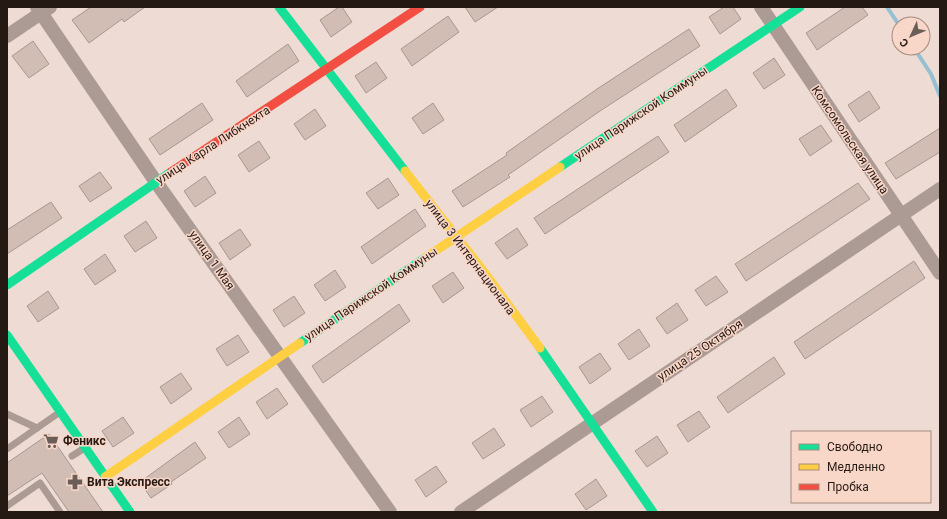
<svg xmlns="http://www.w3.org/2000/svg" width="947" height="519" font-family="Roboto,sans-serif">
<rect width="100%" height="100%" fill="#eedbd3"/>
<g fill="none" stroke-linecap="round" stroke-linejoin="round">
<g stroke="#94c0d2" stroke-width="4">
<path d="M887 7 899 25"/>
<path d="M914 48 931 74 940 96"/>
</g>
</g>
<g fill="#d1bdb4" stroke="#a69892">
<path d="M91 7H145L124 22 122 19 89 43 72 20Z"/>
<path d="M339 7H342L352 22 331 37 320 20Z"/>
<path d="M465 7H498L475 22Z"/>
<path d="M724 7H733L741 19 720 34 709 17Z"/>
<path d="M845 7H862L868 15 817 50 806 33Z"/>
<path d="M448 16 459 32 412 66 401 49Z"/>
<path d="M689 29 700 46 600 111 508 175 510 177 463 207 452 191 507 155 506 153 597 89Z"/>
<path d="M33 41 49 64 29 78 12 56Z"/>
<path d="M288 44 299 61 247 97 236 81Z"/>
<path d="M774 58 785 75 764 89 753 73Z"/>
<path d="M376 62 387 78 366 93 355 76Z"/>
<path d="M726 89 737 106 685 142 674 125Z"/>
<path d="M869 91 880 108 859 122 848 105Z"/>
<path d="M202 103 213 120 160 155 149 139Z"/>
<path d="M433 103 444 120 423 134 412 118Z"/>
<path d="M315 109 326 126 305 140 294 124Z"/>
<path d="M821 125 832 141 810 156 799 139Z"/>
<path d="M940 128V152L896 179 885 163Z"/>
<path d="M658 136 669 152 545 234 534 218Z"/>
<path d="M259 141 270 158 249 172 238 155Z"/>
<path d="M100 172 112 188 90 202 79 186Z"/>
<path d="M205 176 216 193 195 207 184 191Z"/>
<path d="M388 178 399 195 378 209 366 193Z"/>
<path d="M858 183 870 199 746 281 735 264Z"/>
<path d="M51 202 62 218 7 254V230Z"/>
<path d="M415 209 426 226 372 264 361 247Z"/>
<path d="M146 221 157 238 135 252 124 236Z"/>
<path d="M517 228 528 245 507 259 495 243Z"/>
<path d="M240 229 251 245 230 260 219 243Z"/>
<path d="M105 254 116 271 95 285 84 269Z"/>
<path d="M914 261 925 278 805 359 794 342Z"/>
<path d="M335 270 346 287 325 301 314 285Z"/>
<path d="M453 272 464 288 443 303 432 286Z"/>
<path d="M716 276 728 292 706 306 695 290Z"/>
<path d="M48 291 59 308 38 322 27 306Z"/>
<path d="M294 296 305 313 284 327 273 310Z"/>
<path d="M677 303 688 320 667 334 656 318Z"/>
<path d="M399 304 410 321 323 383 312 366Z"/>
<path d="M639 329 650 346 629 360 618 344Z"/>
<path d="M238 335 249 352 227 366 216 349Z"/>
<path d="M600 353 611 369 590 384 579 367Z"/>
<path d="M774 357 785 374 728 413 717 397Z"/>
<path d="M181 373 192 389 171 404 160 387Z"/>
<path d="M277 388 288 404 267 419 256 402Z"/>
<path d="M542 396 553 412 531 427 520 410Z"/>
<path d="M699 411 710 427 688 442 677 425Z"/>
<path d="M123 417 134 433 113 447 102 431Z"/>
<path d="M239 417 250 434 229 448 218 432Z"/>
<path d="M494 428 505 445 483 459 472 443Z"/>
<path d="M49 434 103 512H69L42 473 7 496V463Z"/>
<path d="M657 436 668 453 647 467 635 451Z"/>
<path d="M195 442 206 458 171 482 172 484 151 498 140 482Z"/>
<path d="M436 466 447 482 426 497 415 480Z"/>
<path d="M596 479 607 496 586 510 575 494Z"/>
</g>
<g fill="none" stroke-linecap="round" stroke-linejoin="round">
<g stroke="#ac9b94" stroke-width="7">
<path d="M7 414 37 428"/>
<path d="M7 449 60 412"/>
<path d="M72 456 83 449"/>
<path d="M7 506 40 483 60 512"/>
</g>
<g stroke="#ac9b94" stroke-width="14">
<path d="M37 7 156 182 390 512"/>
<path d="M761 7 940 273"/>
<path d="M7 36 50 7"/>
<path d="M461 512 940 189"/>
</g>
<g stroke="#16e098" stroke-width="9">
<path d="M279 7 405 171"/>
<path d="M560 167 800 7"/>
<path d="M7 285 171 172"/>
<path d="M7 335 130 512"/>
<path d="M300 343 425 258"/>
<path d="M540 348 653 512"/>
</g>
<g stroke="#ffcf43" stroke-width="9">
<path d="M405 171 481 268 540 348"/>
<path d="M425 258 560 167"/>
<path d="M105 477 300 343"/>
</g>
<path stroke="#f24e42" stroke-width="9" d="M171 172 420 7"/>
</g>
<defs>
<g id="supermarket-bare" transform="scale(1.2)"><path d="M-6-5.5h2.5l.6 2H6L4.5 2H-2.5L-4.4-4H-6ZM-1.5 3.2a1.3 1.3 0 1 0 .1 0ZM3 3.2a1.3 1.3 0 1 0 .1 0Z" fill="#6b5d57" stroke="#f9d7c8" stroke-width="2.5" paint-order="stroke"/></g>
<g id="pharmacy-bare" transform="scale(1.2)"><path d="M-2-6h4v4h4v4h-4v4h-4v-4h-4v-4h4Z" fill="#6b5d57" stroke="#f9d7c8" stroke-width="2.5" paint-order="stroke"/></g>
</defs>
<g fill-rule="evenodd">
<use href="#supermarket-bare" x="51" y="441"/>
<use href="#pharmacy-bare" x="75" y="482"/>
</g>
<g text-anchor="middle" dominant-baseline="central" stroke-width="3" stroke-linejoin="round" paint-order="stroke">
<g font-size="12" fill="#251914" stroke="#f9d7c8">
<text transform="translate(641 113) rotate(-34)">улица Парижской Коммуны</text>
<text transform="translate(850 140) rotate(56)">Комсомольская улица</text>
<text transform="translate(213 145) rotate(-33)">улица Карла Либкнехта</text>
<text transform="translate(470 257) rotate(53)">улица 3 Интернационала</text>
<text transform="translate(212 260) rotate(55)">улица 1 Мая</text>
<text transform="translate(371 294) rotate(-34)">улица Парижской Коммуны</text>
<text transform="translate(700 350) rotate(-34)">улица 25 Октября</text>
</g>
<g font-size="12" font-weight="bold" fill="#251914" stroke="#f9d7c8" text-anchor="start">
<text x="63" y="441">Феникс</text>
<text x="87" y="482">Вита Экспресс</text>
</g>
</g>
<rect width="947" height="519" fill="none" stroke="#251914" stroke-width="16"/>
<rect x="791" y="431" width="140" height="72" fill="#f9d7c8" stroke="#a48b80"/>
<rect x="799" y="444" width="20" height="6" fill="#16e098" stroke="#a48b80"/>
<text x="827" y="451" font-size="12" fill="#251914">Свободно</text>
<rect x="799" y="464" width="20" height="6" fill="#ffcf43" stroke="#a48b80"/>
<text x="827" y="471" font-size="12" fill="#251914">Медленно</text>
<rect x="799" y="484" width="20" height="6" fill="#f24e42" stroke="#a48b80"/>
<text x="827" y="491" font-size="12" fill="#251914">Пробка</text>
<g transform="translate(911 36) rotate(226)"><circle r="19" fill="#f9d7c8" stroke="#a48b80"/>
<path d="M0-3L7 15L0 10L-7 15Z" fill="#6b5d57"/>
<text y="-6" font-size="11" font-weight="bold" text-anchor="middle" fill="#251914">С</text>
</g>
</svg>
